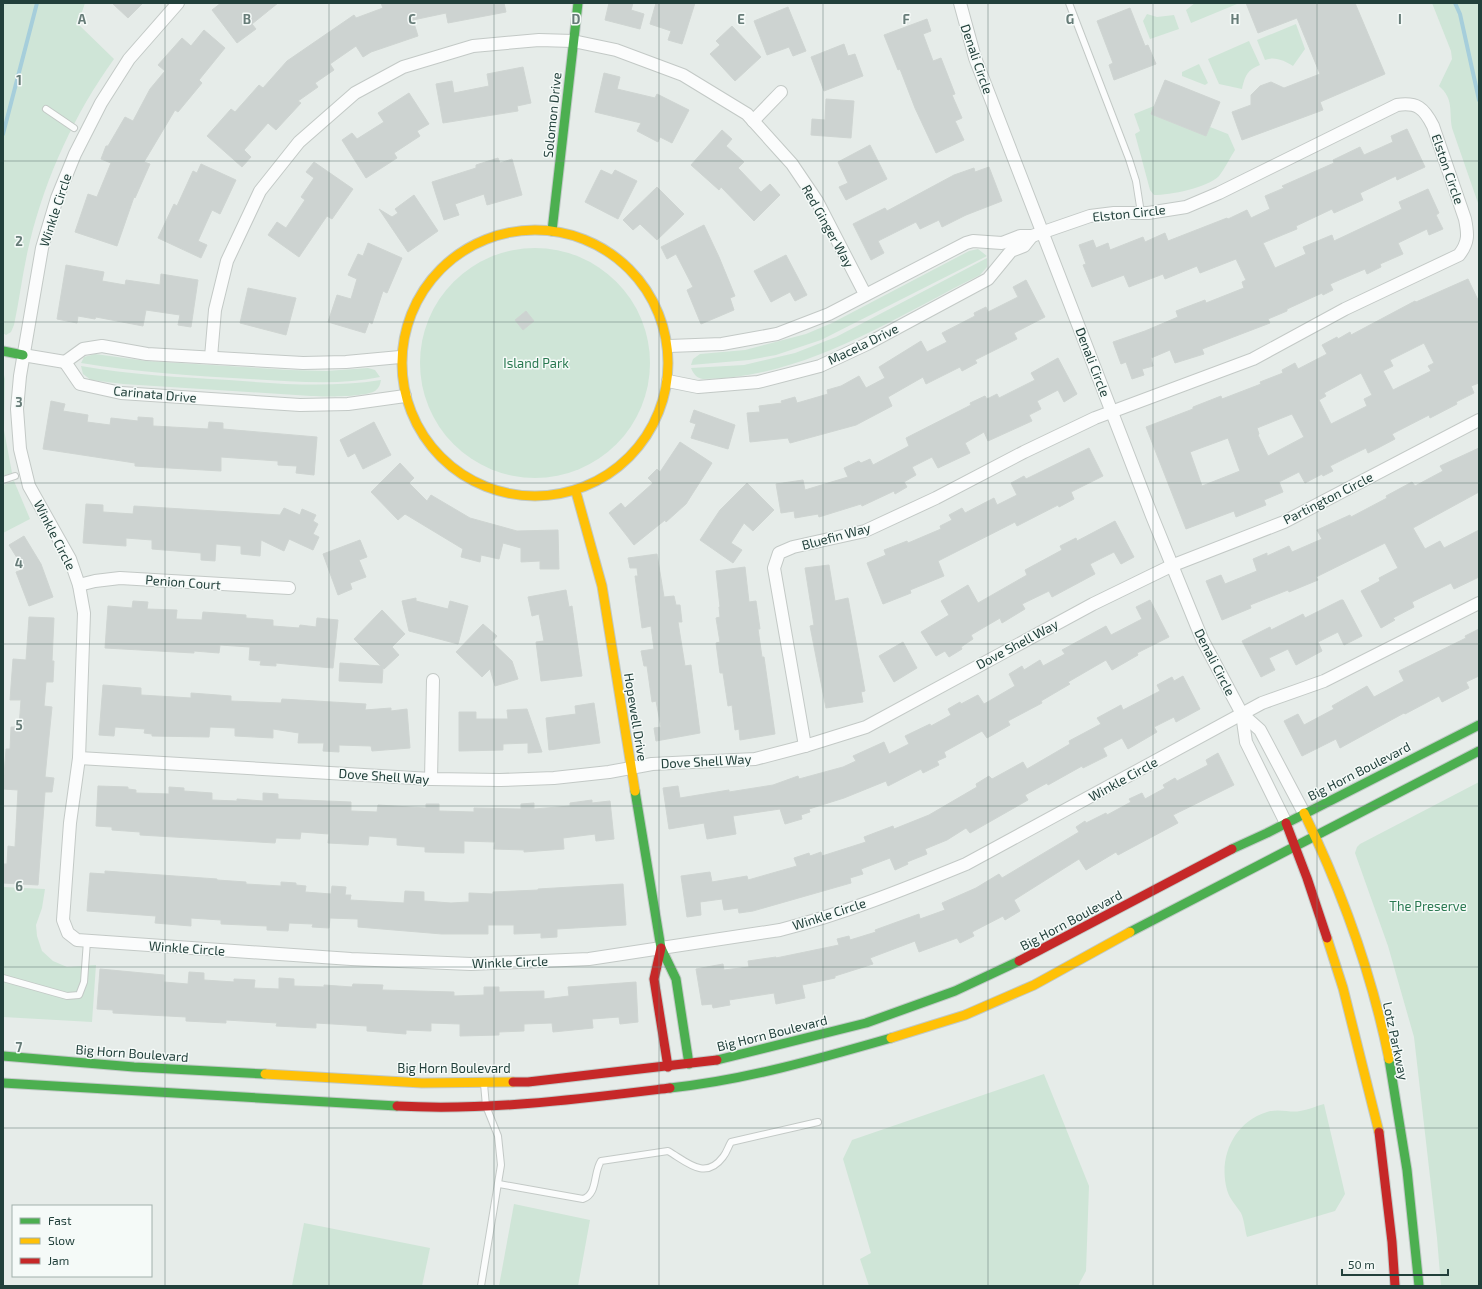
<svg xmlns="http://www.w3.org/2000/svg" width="1482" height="1289" font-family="'Exo 2',sans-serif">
<rect width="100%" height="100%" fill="#e6ece9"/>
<g fill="#cfe5d7">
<path d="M3 3H85L78 24 114 59C75 113 46 176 30 241 23 269 20 297 14 325L11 332 6 335 3 333Z"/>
<path d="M1195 3H1236L1237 4 1191 23 1186 10Z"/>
<path d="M1432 3H1479V206L1452 128C1449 111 1454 99 1439 86L1452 59 1451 51Z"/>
<path d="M1147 14 1157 17 1174 15 1179 29 1150 39 1143 21Z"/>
<path d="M1296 24 1305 49 1293 66C1285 61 1275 56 1265 60L1257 40Z"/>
<path d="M1249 41 1260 65C1247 70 1245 76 1242 89L1219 84 1208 59Z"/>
<path d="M1199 64 1208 83 1205 85 1182 76V72Z"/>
<path d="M1154 106 1151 114 1206 136 1210 127 1228 134 1235 150C1230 158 1225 168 1219 176 1207 188 1170 195 1154 195L1150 190 1135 134 1140 131 1134 114Z"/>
<circle cx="535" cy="363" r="115"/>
<path d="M978 249 987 256 821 340 776 355 749 360 691 365 693 359 700 354 745 350 806 334 832 323 969 251Z"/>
<path d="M987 258V267L980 275C891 319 806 378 703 379 697 378 694 375 691 368L744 365 795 353 836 337Z"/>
<path d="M95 354 147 361 290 370 326 371 368 368 375 370 380 377C337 386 293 381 250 379 193 376 137 372 81 363L84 357Z"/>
<path d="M81 366C130 375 179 377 229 380 280 384 330 388 381 380 380 385 379 388 375 391 365 397 324 397 311 396L123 384 91 380 83 374Z"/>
<path d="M3 371 5 379 4 430 12 473 3 476Z"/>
<path d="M14 481 30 519 3 533V485Z"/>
<path d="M1479 782V1286H1441L1437 1238 1414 1037 1388 946 1355 853 1357 847 1360 844Z"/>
<path d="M3 887 45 889 42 908 36 925 37 936 42 951 53 961 67 967 96 965 92 1022 3 1017Z"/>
<path d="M1044 1074 1089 1186 1086 1271 1078 1286H869L860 1259 871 1253 843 1159 852 1140Z"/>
<path d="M1324 1104 1345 1194 1335 1211 1247 1237C1245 1230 1244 1219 1241 1213 1236 1205 1230 1200 1227 1190 1218 1157 1234 1122 1267 1112 1279 1108 1290 1113 1300 1111 1308 1110 1316 1106 1324 1104Z"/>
<path d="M514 1204 590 1220 578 1286H499Z"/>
<path d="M304 1223 430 1248 422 1286H292Z"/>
</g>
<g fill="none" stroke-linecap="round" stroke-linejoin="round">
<g stroke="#a6cedb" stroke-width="4">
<path d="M1455 3 1460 14 1479 100"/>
<path d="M3 134 37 3"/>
</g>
</g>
<g fill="#cdd3d1" stroke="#cfd5d2" fill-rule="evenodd">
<path d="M112 3H143L128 18Z"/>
<path d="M221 3H278L252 24 256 29 237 43 212 10Z"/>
<path d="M381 3H504L506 12 448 23 446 13 413 20 418 36 371 52 363 57 356 46 330 64 334 70 315 83 318 87 298 101 301 103 276 130 268 123 244 150 251 157 242 167 207 136 231 109 235 112 259 85 263 88 287 61 354 15 356 18 383 8Z"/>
<path d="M609 3H633L631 10 644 14 640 29 605 20Z"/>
<path d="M656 3H695L682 44 668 40 671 31 650 24Z"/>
<path d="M1246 3H1355L1385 74 1320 102 1323 110 1242 140 1232 112 1251 105V95L1260 86 1271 82 1284 88 1320 74 1297 18 1258 33Z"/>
<path d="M788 7 806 51 793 56 789 47 767 55 754 21Z"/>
<path d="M1130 8 1145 46 1148 45 1156 64 1114 80 1109 65 1113 63 1097 21Z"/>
<path d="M927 19 931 31 923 34 933 61 941 58 955 94 952 95 962 118 955 121 964 140 936 153 915 108 900 69 898 70 884 35Z"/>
<path d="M732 26 761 57 735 81 710 54 720 45 716 41Z"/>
<path d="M204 30 225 48 199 80 202 83 178 112 175 110 144 162 150 164 135 198 134 197 117 246 75 232 88 194 97 197 111 163 101 159 106 146H108L125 117 133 121 150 89 165 71 158 65 182 38 191 46Z"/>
<path d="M844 44 848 56 855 54 863 76 824 91 811 57Z"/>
<path d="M523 67 531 103 517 106 518 111 443 123 436 84 452 81 454 93 489 86 487 74Z"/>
<path d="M604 73 620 77 617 89 655 98 657 94 689 110 672 143 660 137 658 142 637 131 641 123 595 112Z"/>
<path d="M1165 80 1220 102 1206 136 1151 114Z"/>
<path d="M409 93 429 124 417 131 420 136 394 153 397 158 366 178 342 140 352 133 357 139 384 122 378 113Z"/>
<path d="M826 99 854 101 851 138 811 135 812 119 825 120Z"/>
<path d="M1407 129 1425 167 1397 180 1396 176 1360 193 1363 200 1334 213 1332 209 1296 226 1297 229 1263 243 1275 268 1306 254 1303 247 1332 235 1334 241 1402 209 1399 202 1428 189 1439 213 1436 215 1443 229 1429 235 1427 229 1398 243 1403 254 1380 264 1381 267 1367 274 1365 269 1330 284 1333 290 1323 295 1322 293 1287 309V311L1268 319 1270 323 1202 349 1204 354 1175 363 1170 350 1151 358 1153 366 1142 369 1144 375 1132 379 1126 362 1121 364 1113 342 1145 331 1178 317 1176 311 1205 300 1206 303 1244 288 1242 282 1246 280 1236 259 1200 273 1197 266 1165 279 1163 274 1129 287 1124 275 1092 287 1083 265 1086 264 1079 245 1093 240 1096 248 1108 243 1110 250 1143 237 1145 242 1165 233 1168 241 1227 218 1228 219 1247 210 1251 218 1270 209 1265 196 1284 188 1282 186 1334 163 1333 160 1360 147 1364 155 1393 142 1391 136Z"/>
<path d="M722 130 732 139 726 146 744 162 738 168 761 192 770 184 780 195 754 221 721 187 719 190 691 165Z"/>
<path d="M870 145 887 179 846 200 839 187 848 183 838 162Z"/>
<path d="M498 158 500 163 512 159 522 195 487 205 484 194 455 204 459 215 444 220 432 182 476 168V165Z"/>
<path d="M314 162 353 189 332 219 327 216 299 257 268 235 277 222 286 228 305 200 301 197 314 178 306 172Z"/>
<path d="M201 164 236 180 220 214 212 210 198 241 207 245 201 258 158 238 174 204 177 206 193 171 197 173Z"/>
<path d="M989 167 1002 201 966 215 942 227 939 220 920 229 916 222 878 241 884 253 871 260 853 224 885 208 887 211 954 175 974 168 975 172Z"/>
<path d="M601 170 612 175 615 170 637 181 618 219 585 202Z"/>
<path d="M657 187 684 214 657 240 640 224 633 230 623 220Z"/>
<path d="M414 195 438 231 408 252 379 209 392 217 398 213 395 209Z"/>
<path d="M704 225 719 257 735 296 730 298 734 310 701 324 687 290 693 287 676 254 667 259 661 247Z"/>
<path d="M368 243 402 258 387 293 383 291 372 324 369 322 365 333 328 322 337 295 351 299 357 279 348 275 358 254 363 256Z"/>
<path d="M786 255 807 295 795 301 790 292 771 302 754 271Z"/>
<path d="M66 265 104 272 102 281 125 285 126 280 160 285 161 274 198 280 191 327 178 325 180 315 146 310 143 326 96 317 95 319 78 316 77 323 57 319Z"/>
<path d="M1468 279 1479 302V383L1471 386 1474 393 1456 402 1457 404 1430 418 1429 415 1392 434 1395 439 1378 448 1368 453 1366 448 1330 466 1333 471 1323 476 1322 474 1305 483 1299 472 1279 482 1283 492 1264 500 1266 505 1236 517 1234 511 1186 529 1146 427 1193 409V407L1221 396 1222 399 1261 384 1260 382 1283 373 1282 370 1295 363 1298 369 1327 354 1322 345 1337 337 1338 339 1350 332 1351 335 1415 301 1416 302ZM1424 343 1434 363 1428 366 1431 371 1393 390 1383 371 1393 366 1390 360ZM1361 373 1372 395 1364 399 1367 406 1331 424 1319 400 1326 396 1324 393ZM1292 414 1304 437 1268 456 1258 435 1259 434 1257 428ZM1228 438 1240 471 1202 486 1190 452Z"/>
<path d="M1026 280 1045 317 1014 333 1017 339 975 360 977 363 962 371 960 367 926 384 923 377 888 397 892 406 856 425 790 443 788 438 750 442 747 413 760 412 759 406 782 403 781 401 795 397 797 403 828 394 827 390 841 386 859 376 866 388 885 378 879 367 921 341 927 352 947 342 942 333 975 316 974 313 986 307 988 312 1018 297 1013 287Z"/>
<path d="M248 288 296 298 286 335 240 323Z"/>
<path d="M526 311 534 321 523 330 515 320Z"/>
<path d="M1058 358 1077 394 1064 402 1058 390 1037 401 1041 409 1029 415 1032 421 988 441 984 432 965 443 970 453 938 468 932 457 912 467 916 475 904 482 907 487 895 494 894 491 862 506 861 504 819 517 818 514 795 518 794 511 781 513 776 484 803 480 805 490 848 477 844 468 859 461 861 463 870 459 873 465 909 446 906 438 971 405 970 403 985 396 987 399 997 394 999 398 1035 380 1031 373Z"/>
<path d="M51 401 65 404 63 411 88 415 87 422 110 425 111 418 138 421V417L153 418V426L208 429 209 422 223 423V429L317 437 314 475 296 473 297 466 278 465V461L221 457V471L135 466V463L43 449Z"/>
<path d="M694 410 735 425 728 449 691 438 696 424 690 422Z"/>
<path d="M374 422 391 455 363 469 355 453 348 457 340 440Z"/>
<path d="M680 442 712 463 686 504 666 522 665 520 634 545 609 513 621 503 625 508 653 483 648 478 657 469 660 472Z"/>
<path d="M1089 448 1103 476 1071 492 1074 499 1059 507 1058 505 1017 526 1015 522 938 561 944 576 910 590 911 593 883 604 867 563 886 555 884 550 907 541 908 543 941 529 940 526 952 520 949 515 962 508 965 513 994 498 997 505 1017 495 1011 483 1024 476 1026 479Z"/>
<path d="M1479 448V492L1413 528 1425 549 1440 541 1444 548 1479 530V577L1454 589 1451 583 1412 602 1414 607 1393 618 1395 620 1381 628 1361 591 1380 581 1379 578 1398 568 1385 543 1316 577 1318 580 1289 592 1288 590 1250 605 1251 608 1222 620 1206 581 1221 575 1225 584 1257 571 1253 559 1267 553V556L1289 546 1292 552 1322 539 1317 530 1350 515 1351 517 1387 498 1386 496 1412 482 1415 486 1443 471 1440 466Z"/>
<path d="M400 463 414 478 409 483 427 501 431 495 470 518 517 531 558 530 559 569H540V561L521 562V548L503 543 499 559 481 555 480 562 461 557 463 549 405 514 398 520 371 492Z"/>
<path d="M747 483 774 510 753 531 744 523 731 543 742 550 733 563 700 540 720 510Z"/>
<path d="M86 504 103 505V512L133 514 134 506 280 515 284 508 300 515 302 509 316 515 313 521 318 524 313 534 319 537 313 550 289 539 284 551 261 540 260 556 241 554V546L216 544 215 561 201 560V553L152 549V540L126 538V546L83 543Z"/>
<path d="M1115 521 1134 557 1121 564 1114 552 1090 564 1095 574 1052 597 1049 591 1022 604 1025 609 1002 623 1000 618 971 635 973 639 961 647 962 649 949 657 945 651 936 656 921 632 949 615 941 601 968 585 978 603 1027 575 1025 570 1062 550 1060 546 1076 538 1077 541Z"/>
<path d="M24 536 41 564 53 597 29 606 16 572 24 569 9 545Z"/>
<path d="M360 540 367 557 359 560 366 577 350 583 352 589 338 595 323 554Z"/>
<path d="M657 554 664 597 674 596 676 605H680L682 622H678L685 666 691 665 700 733 656 741 654 728 661 727 656 701 652 702 647 666H644L641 651 654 649 651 626 642 628 635 576H638L637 568H630L628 558Z"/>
<path d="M829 565 835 601 848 598 865 691 861 692 863 702 826 708 810 626 814 625 805 568Z"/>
<path d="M745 567 749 602 756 601 760 629H758L762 657H764L775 734 740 740 739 729 735 730 732 705 728 706 723 673H720L716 643 720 642 716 618 720 617 719 607H720L716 571Z"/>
<path d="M566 590 569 607 572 606 582 676 541 681 536 642 544 641 539 614 532 616 528 597Z"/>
<path d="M416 598V601L448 609 450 601 468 606 458 644 409 631 402 601Z"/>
<path d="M1150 600 1169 637 1137 653 1138 655 1112 670 1106 660 1068 682 1070 684 1041 701 1042 703 1008 721 1010 725 987 738 982 731 944 752 946 757 937 761 939 765 923 773 921 769 888 786 886 781 844 798 809 809 810 812 801 815 802 819 785 824 780 809 733 816 736 834 707 839 704 823 669 829 663 788 678 786 680 798 729 790V792L773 785 798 776 799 779 843 767 856 761 853 756 884 742 889 754 909 744 905 736 930 724 931 726 951 715 948 709 960 702 961 704 978 695 984 704 1015 686 1009 674 1022 666 1024 670 1040 660 1043 666 1065 654 1062 650 1106 626 1111 635 1142 619 1136 607Z"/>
<path d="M1341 600H1343L1362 636 1344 645 1338 632 1318 642 1322 651 1296 665 1288 649 1269 658 1275 670 1261 677 1242 641 1270 627 1271 630 1303 614 1305 618Z"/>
<path d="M133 601 148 602 147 609 177 610 176 619 202 620 203 612 246 615V618L273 620V626L299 628 300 625 316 627 317 618 338 620 333 668 286 664 276 663V666L260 665 261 661 249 660 250 647 220 645 219 653 194 651V653L105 648 108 606 132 608Z"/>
<path d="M382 610 405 634 392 647 399 655 384 669 383 668 382 683 339 681 340 663 381 666 354 639Z"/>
<path d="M29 617 54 618 52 661H54L53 682H46L44 706 52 707 45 777 54 778 52 792H45L38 885 3 883V864H7L8 846 15 847 18 790 3 789 6 749H10L11 727H19L21 700H10L13 659 26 660Z"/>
<path d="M483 624 497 636 492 642 512 661 518 679 495 686 490 669 482 677 456 652Z"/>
<path d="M1479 629V676L1466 682 1469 688 1442 702 1439 696 1405 714 1404 713 1340 748 1336 739 1302 756 1284 721 1298 714 1304 725 1334 709 1332 706 1367 686 1374 697 1404 681 1399 671 1466 638 1465 636Z"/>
<path d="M903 642 917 668 894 682 879 656Z"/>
<path d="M1183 676 1200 709 1176 722 1174 717 1154 727 1157 732 1128 749 1122 738 1103 748 1107 756 1083 768 1082 766 1048 785 1047 783 1025 795 1028 800 970 833 966 828 947 840 925 849 927 854 907 862 908 864 895 870 890 858 861 869 863 874 850 878 851 883 753 911 739 913 738 908 724 910 722 899 700 902 701 915 687 917 681 876 710 872 712 882 747 876 748 880 797 866 794 858 809 853 810 856 821 852 822 856 866 842 864 837 893 826 894 829 929 815 977 787 976 784 989 776 992 779 1023 762 1027 769 1070 744 1069 741 1101 724 1097 718 1121 705 1123 710 1160 691 1157 685 1172 677 1174 681Z"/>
<path d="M103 685 141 688V695L191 698V693L231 696V701L281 703 282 699 366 704 365 710 391 708V711L407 709 410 748 372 751 371 746 339 745V752L323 751 324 743H298L299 733 273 729V738L235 736V728L210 727 209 737 152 736V734L144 733 145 729 115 727 114 736 99 735Z"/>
<path d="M594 703 600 743 549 750 546 718 576 714 575 706Z"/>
<path d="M527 709 542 752 528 753V743L503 744V750L459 751V712H476V719H508L507 710Z"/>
<path d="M1218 753 1234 785 1173 815 1178 823 1118 855 1116 852 1086 870 1079 859 1014 900 1020 911 1005 920 1003 916 972 932 974 936 960 943 957 938 919 952 915 941 870 958 873 964 835 976V978L802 985 805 998 776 1004 774 993 729 1000 730 1005 713 1008 712 1004 702 1005 696 969 723 964 724 970 749 967 748 961 776 957V958L839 945 837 939 849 936 850 940 876 932 875 930 919 914 920 919 945 910 942 903 976 888 999 874 1002 878 1079 832 1076 827 1085 821 1086 823 1106 813 1107 815 1131 802 1129 799 1142 793 1145 799 1165 788 1163 785 1175 778 1177 781 1208 765 1206 760Z"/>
<path d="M98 786 128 787V789L136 790V793L169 794V787L184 788V791L212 793V800L237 801V799L263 801V793L278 794V799L351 802V811L377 812 378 805 426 808V804H439V811L474 812V808L521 809V804L534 803V809L570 806V803L592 800V803L610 801 614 839 596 841 595 834 563 838 564 849 524 852V850L494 849 495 842 464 841V853L425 852V847L397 845V838L369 836 368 845 328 843 329 834 301 832 300 839 276 838 275 843 140 835V832L112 830V827L96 826Z"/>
<path d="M105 871 217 879V880L246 882V884L281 886V882L296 883V885L306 886 305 892 331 894 332 886 346 887 345 895H351L350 900 404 903 405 891 424 892V901L451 903 469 902V893L493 894V892L538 890V889L623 884 626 925 557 929V937L541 938V933L514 934V925H488V934H442L358 927V919L330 918 329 928 312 927 313 924 289 923 288 931 267 930V926L221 924V920L191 918V926L155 923 156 916 87 911 90 873 105 874Z"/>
<path d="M100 969 164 975V982L188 984 189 972 204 973V980L234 982V979L255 980 254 988 279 989V978L294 979V986L324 987V985L352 987 353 984 383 985 382 990 454 992V996L484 995V987H499V992L544 991V999L569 996 568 987 636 982 638 1022 620 1024 619 1017 592 1019 593 1028 553 1032 552 1023 524 1024V1031L499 1032V1035L460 1036V1024L431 1023V1031L406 1030V1034L367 1031V1026L316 1023V1028L276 1026 277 1023 226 1020V1023L186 1021V1017L113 1013V1010L97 1009Z"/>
</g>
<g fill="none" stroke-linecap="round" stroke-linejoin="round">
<g stroke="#c3c9c6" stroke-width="8">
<g id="lane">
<path d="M1069 3 1129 159 1136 181 1141 213"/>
<path d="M46 109 74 128"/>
<path d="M3 480 15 476"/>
<path d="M3 978 67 996 79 995 84 982 87 941"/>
<path d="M499 1184 583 1199C598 1194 593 1173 601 1161L668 1151C687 1162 705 1181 723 1157 727 1152 728 1147 731 1142L818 1122"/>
<path d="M481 1286 501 1165 498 1136 486 1106 484 1084"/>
</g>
</g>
<g stroke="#c3c9c6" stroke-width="14">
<g id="street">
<path d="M178 3 129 59 101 103 75 154 57 198 42 248 20 376 17 409 20 449 29 486 70 559 79 585 84 613 79 758 70 823 63 920 68 933 77 940 351 959 471 964 589 959 780 930C843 914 905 889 966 864L1262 703 1324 681 1479 603"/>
<path d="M960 3 975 58 1152 516 1202 639 1242 714 1260 730 1304 813"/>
<path d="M753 121 781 92"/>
<path d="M669 346 722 344 777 334 829 314 966 243 973 241 1002 243 1020 236H1032L1090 216 1114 213H1148L1186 207 1219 193 1397 105C1417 102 1424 108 1433 126L1465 219C1468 234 1469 242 1459 255L1345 309 1253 359 1095 418 1024 452 936 498 865 531 793 547 779 553 774 568 805 746"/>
<path d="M23 355 65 362"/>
<path d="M211 357 215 310 227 261 260 191 299 142 355 93 403 67 473 46 539 40 573 41 616 50 683 75 747 114 792 164 817 201 865 294"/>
<path d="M65 362 80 384 121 393 300 405 348 404 405 396"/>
<path d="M65 362 83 349 102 346 147 354 303 363 346 362 400 357"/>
<path d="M668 381 698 387 758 382 820 366 867 344 988 279 1011 251 1024 246 1032 236"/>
<path d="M79 585 95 581 120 578 289 588"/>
<path d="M1242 714 1246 742 1286 823"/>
<path d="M79 758 431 779 500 780 554 778 609 772 652 764 755 759 805 746 866 727 1093 604 1171 566 1284 522 1479 420"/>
<path d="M431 779 433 680"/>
</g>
</g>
<g stroke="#c1c9c7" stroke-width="11">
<g id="fast">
<path d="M552 231 578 3"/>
<path d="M3 351 23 355"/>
<path d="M635 791 661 948 676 979 689 1064"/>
<path d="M1232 849 1267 833 1479 725"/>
<path d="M1130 932 1479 751"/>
<path d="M3 1056 134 1067 265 1074"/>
<path d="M1389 1059 1407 1170 1419 1286"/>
<path d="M717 1060 866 1023 955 991 1019 961"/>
<path d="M3 1083 397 1106"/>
<path d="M670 1088C745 1080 818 1059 891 1038"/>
</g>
</g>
<g stroke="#c1c9c7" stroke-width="11">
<g id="slow">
<circle cx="535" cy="363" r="133"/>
<path d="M576 492 602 586 635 791"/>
<path d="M1304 813C1342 891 1372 975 1389 1059"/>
<path d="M1327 938 1343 988 1379 1132"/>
<path d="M891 1038 965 1015 1034 985 1130 932"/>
<path d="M265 1074 422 1083 513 1082"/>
</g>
</g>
<g stroke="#c1c9c7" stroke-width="11">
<g id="jam">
<path d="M1286 823 1307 878 1327 938"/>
<path d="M661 948 654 979 668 1067"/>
<path d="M1019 961 1232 849"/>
<path d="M513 1082H528L717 1060"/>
<path d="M397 1106C489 1111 580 1099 670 1088"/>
<path d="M1379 1132 1392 1242 1395 1286"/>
</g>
</g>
<use href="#lane" stroke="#fbfcfc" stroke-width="6"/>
<use href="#street" stroke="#fbfcfc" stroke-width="12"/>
<use href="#fast" stroke="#4caf50" stroke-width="9"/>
<use href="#slow" stroke="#ffc107" stroke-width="9"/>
<use href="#jam" stroke="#c62828" stroke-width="9"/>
</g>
<path fill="none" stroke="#677c78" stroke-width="1" stroke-opacity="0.55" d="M165 3V1286M329 3V1286M494 3V1286M659 3V1286M823 3V1286M988 3V1286M1153 3V1286M1317 3V1286M3 161H1479M3 322H1479M3 483H1479M3 644H1479M3 806H1479M3 967H1479M3 1128H1479"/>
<g text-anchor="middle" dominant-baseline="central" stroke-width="3" stroke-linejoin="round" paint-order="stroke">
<g font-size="13" fill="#22403b" stroke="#f5faf8">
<text transform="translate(977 59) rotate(71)">Denali Circle</text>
<text transform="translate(552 115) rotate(-84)">Solomon Drive</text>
<text transform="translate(1448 169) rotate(71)">Elston Circle</text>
<text transform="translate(55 210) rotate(-72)">Winkle Circle</text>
<text transform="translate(1129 213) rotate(-6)">Elston Circle</text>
<text transform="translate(828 226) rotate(61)">Red Ginger Way</text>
<text transform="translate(863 344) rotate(-26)">Macela Drive</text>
<text transform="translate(1093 362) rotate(69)">Denali Circle</text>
<text transform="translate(155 394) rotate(5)">Carinata Drive</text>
<text transform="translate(1328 498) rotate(-27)">Partington Circle</text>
<text transform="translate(55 535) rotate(63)">Winkle Circle</text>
<text transform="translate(836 536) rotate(-15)">Bluefin Way</text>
<text transform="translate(183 582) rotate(4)">Penion Court</text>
<text transform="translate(1017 644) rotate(-28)">Dove Shell Way</text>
<text transform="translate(1215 662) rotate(63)">Denali Circle</text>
<text transform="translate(636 717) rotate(81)">Hopewell Drive</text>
<text transform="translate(706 761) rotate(-3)">Dove Shell Way</text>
<text transform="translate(1359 771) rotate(-27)">Big Horn Boulevard</text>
<text transform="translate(384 776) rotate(4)">Dove Shell Way</text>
<text transform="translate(1123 779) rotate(-29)">Winkle Circle</text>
<text transform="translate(829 914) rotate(-18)">Winkle Circle</text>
<text transform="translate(1071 920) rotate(-28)">Big Horn Boulevard</text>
<text transform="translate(187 948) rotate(4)">Winkle Circle</text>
<text transform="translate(510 962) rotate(-2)">Winkle Circle</text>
<text transform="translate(772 1033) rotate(-14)">Big Horn Boulevard</text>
<text transform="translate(1396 1041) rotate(78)">Lotz Parkway</text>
<text transform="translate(132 1053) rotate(4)">Big Horn Boulevard</text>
<text x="454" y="1068">Big Horn Boulevard</text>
</g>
<g font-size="13" fill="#2a7951" stroke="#f5faf8">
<text x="536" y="363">Island Park</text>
<text x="1428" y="906">The Preserve</text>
</g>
</g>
<g font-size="13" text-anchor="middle" font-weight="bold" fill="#677c78" stroke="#f5faf8" stroke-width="3" stroke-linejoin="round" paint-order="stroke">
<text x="82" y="24">A</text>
<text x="247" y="24">B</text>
<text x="412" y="24">C</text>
<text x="576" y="24">D</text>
<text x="741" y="24">E</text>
<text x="906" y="24">F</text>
<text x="1070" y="24">G</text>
<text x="1235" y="24">H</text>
<text x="1400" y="24">I</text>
<text x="19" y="85">1</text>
<text x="19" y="246">2</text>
<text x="19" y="407">3</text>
<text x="19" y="568">4</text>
<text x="19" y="730">5</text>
<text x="19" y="891">6</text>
<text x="19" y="1052">7</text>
</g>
<rect width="1482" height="1289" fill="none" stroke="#22403b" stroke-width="8"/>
<rect x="12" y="1205" width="140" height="72" fill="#f5faf8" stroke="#a1b0ac"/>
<rect x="20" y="1218" width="20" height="6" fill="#4caf50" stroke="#a1b0ac"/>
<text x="48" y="1225" font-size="12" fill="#22403b">Fast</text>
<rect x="20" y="1238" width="20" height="6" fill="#ffc107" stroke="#a1b0ac"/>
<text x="48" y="1245" font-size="12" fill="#22403b">Slow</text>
<rect x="20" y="1258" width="20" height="6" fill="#c62828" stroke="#a1b0ac"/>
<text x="48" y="1265" font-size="12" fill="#22403b">Jam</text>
<path d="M1342 1269v6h106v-6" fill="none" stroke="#22403b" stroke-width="2"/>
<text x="1348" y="1269" font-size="12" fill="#22403b" stroke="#f5faf8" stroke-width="3" paint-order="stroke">50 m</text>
</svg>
